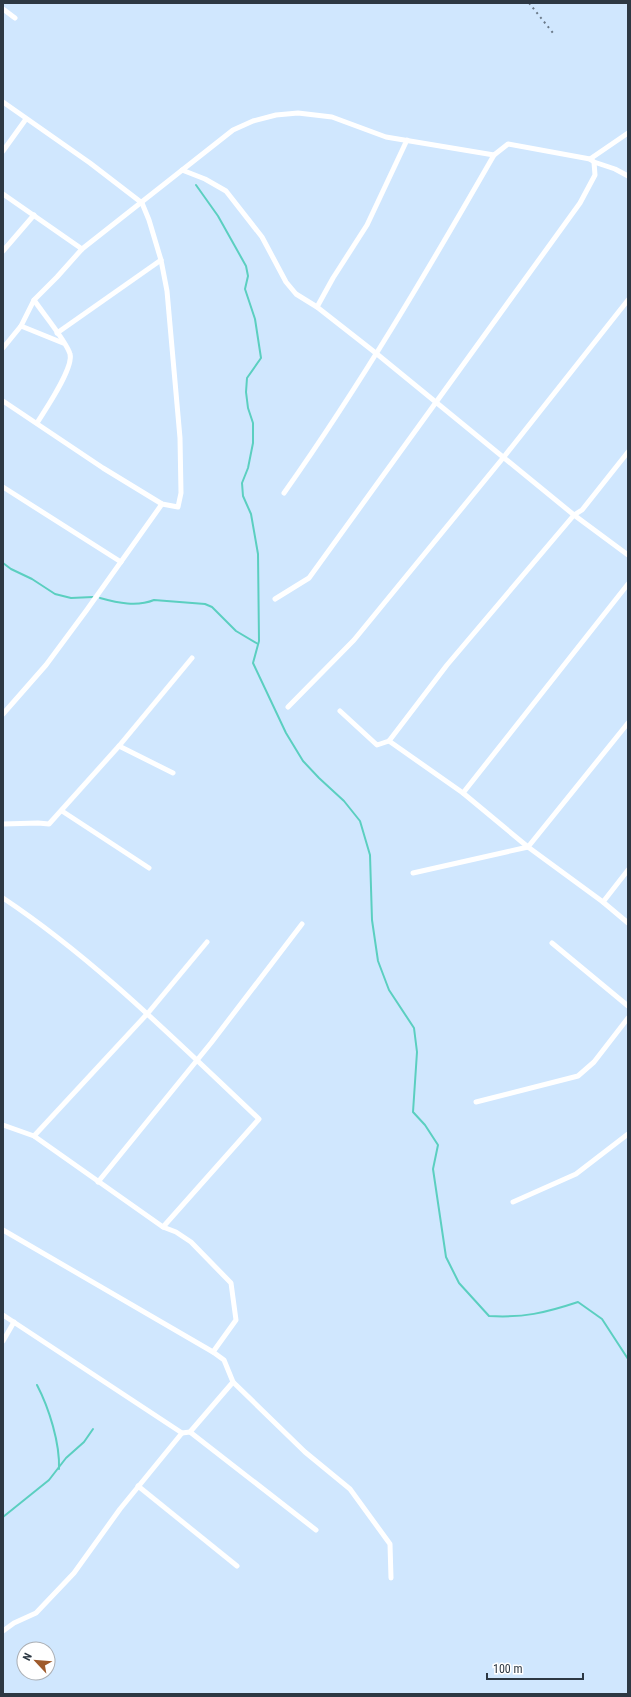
<svg xmlns="http://www.w3.org/2000/svg" width="631" height="1697" font-family="'Roboto Condensed',sans-serif">
<rect width="100%" height="100%" fill="#d0e7fe"/>
<g fill="none" stroke-linecap="round" stroke-linejoin="round">
<g stroke="#5bcfc0" stroke-width="2">
<path d="M196 185 218 216 246 266 248 276 245 289 255 319 261 358 247 378 246 392 248 408 253 423V443L248 468 242 483 243 496 251 514 258 554 259 641 253 663 286 733 303 761 319 778 344 801 360 821 370 855 372 920 378 961 389 990 414 1028 417 1052 413 1112 425 1125 438 1145 433 1169 446 1257 459 1283 489 1316C523 1318 545 1313 578 1302L602 1319 628 1359"/>
<path d="M3 563 11 569 32 579 55 594 71 598 93 597"/>
<path d="M100 598C118 603 137 607 154 600L205 604 212 607 236 631 258 644"/>
<path d="M37 1385C49 1408 60 1443 59 1469"/>
<path d="M3 1517 49 1480 66 1458 84 1442 93 1429"/>
</g>
<g stroke="#fff" stroke-width="5">
<path d="M3 9 15 18"/>
<path d="M3 102 90 163 142 203 149 220 161 260 167 291 180 438 181 493 178 507 162 504 103 468 3 401"/>
<path d="M3 151 26 119"/>
<path d="M590 159 628 133"/>
<path d="M594 162 615 169 628 176"/>
<path d="M182 170 205 179 226 191 262 237 286 282 296 294 317 307 377 354 574 515 628 555"/>
<path d="M3 194 82 249"/>
<path d="M3 251 34 215"/>
<path d="M34 300C42 312 67 342 70 354 74 368 45 410 37 423"/>
<path d="M317 307 333 278 367 225 407 140"/>
<path d="M21 326 63 343"/>
<path d="M57 333 161 260"/>
<path d="M3 348 21 326 34 300 57 277 82 249 233 130 253 121 276 115 298 113 332 117 386 137 494 155 508 144 590 159 594 162 595 175 580 203 309 578 275 599"/>
<path d="M3 487 121 562"/>
<path d="M284 493C361 384 428 270 494 155"/>
<path d="M288 707 354 640 503 458 628 300"/>
<path d="M340 711 377 745 389 741 447 665 574 515 582 510 628 452"/>
<path d="M3 714 46 665 86 611 162 504"/>
<path d="M389 741 463 793 528 847 603 902 628 923"/>
<path d="M119 746 173 773"/>
<path d="M463 793 628 584"/>
<path d="M62 811 149 868"/>
<path d="M3 824 38 823 49 824 119 746 192 658"/>
<path d="M413 873 528 847 628 723"/>
<path d="M3 898C96 960 177 1042 259 1119L163 1227"/>
<path d="M603 902 628 870"/>
<path d="M552 943 628 1006"/>
<path d="M476 1102 578 1076 594 1062 628 1018"/>
<path d="M3 1125 34 1136 163 1227 176 1232 191 1242 231 1283 236 1320 213 1352 3 1230"/>
<path d="M34 1136 148 1013 207 942"/>
<path d="M98 1182 211 1043 302 924"/>
<path d="M513 1202 576 1174 628 1134"/>
<path d="M3 1315 182 1433"/>
<path d="M3 1341 14 1322"/>
<path d="M213 1352 224 1360 233 1382 305 1452 350 1489 390 1544 391 1578"/>
<path d="M190 1432 316 1530"/>
<path d="M138 1486 237 1566"/>
<path d="M3 1631 14 1623 36 1613 74 1573 120 1509 182 1433 190 1432 233 1382"/>
</g>
<path stroke="#697887" stroke-width="2" stroke-dasharray="2 4" stroke-linecap="butt" d="M529 3 553 33"/>
</g>
<rect width="631" height="1697" fill="none" stroke="#2d3843" stroke-width="8"/>
<g transform="translate(36 1661) rotate(296)"><circle r="19" fill="#ffffff" stroke="#abafb4"/>
<path d="M0-3L7 15L0 10L-7 15Z" fill="#9e5a2b"/>
<text y="-6" font-size="11" font-weight="bold" text-anchor="middle" fill="#2d3843">N</text>
</g>
<path d="M487 1673v6h96v-6" fill="none" stroke="#2d3843" stroke-width="2"/>
<text x="493" y="1673" font-size="12" fill="#2d3843" stroke="#ffffff" stroke-width="3" paint-order="stroke">100 m</text>
</svg>
